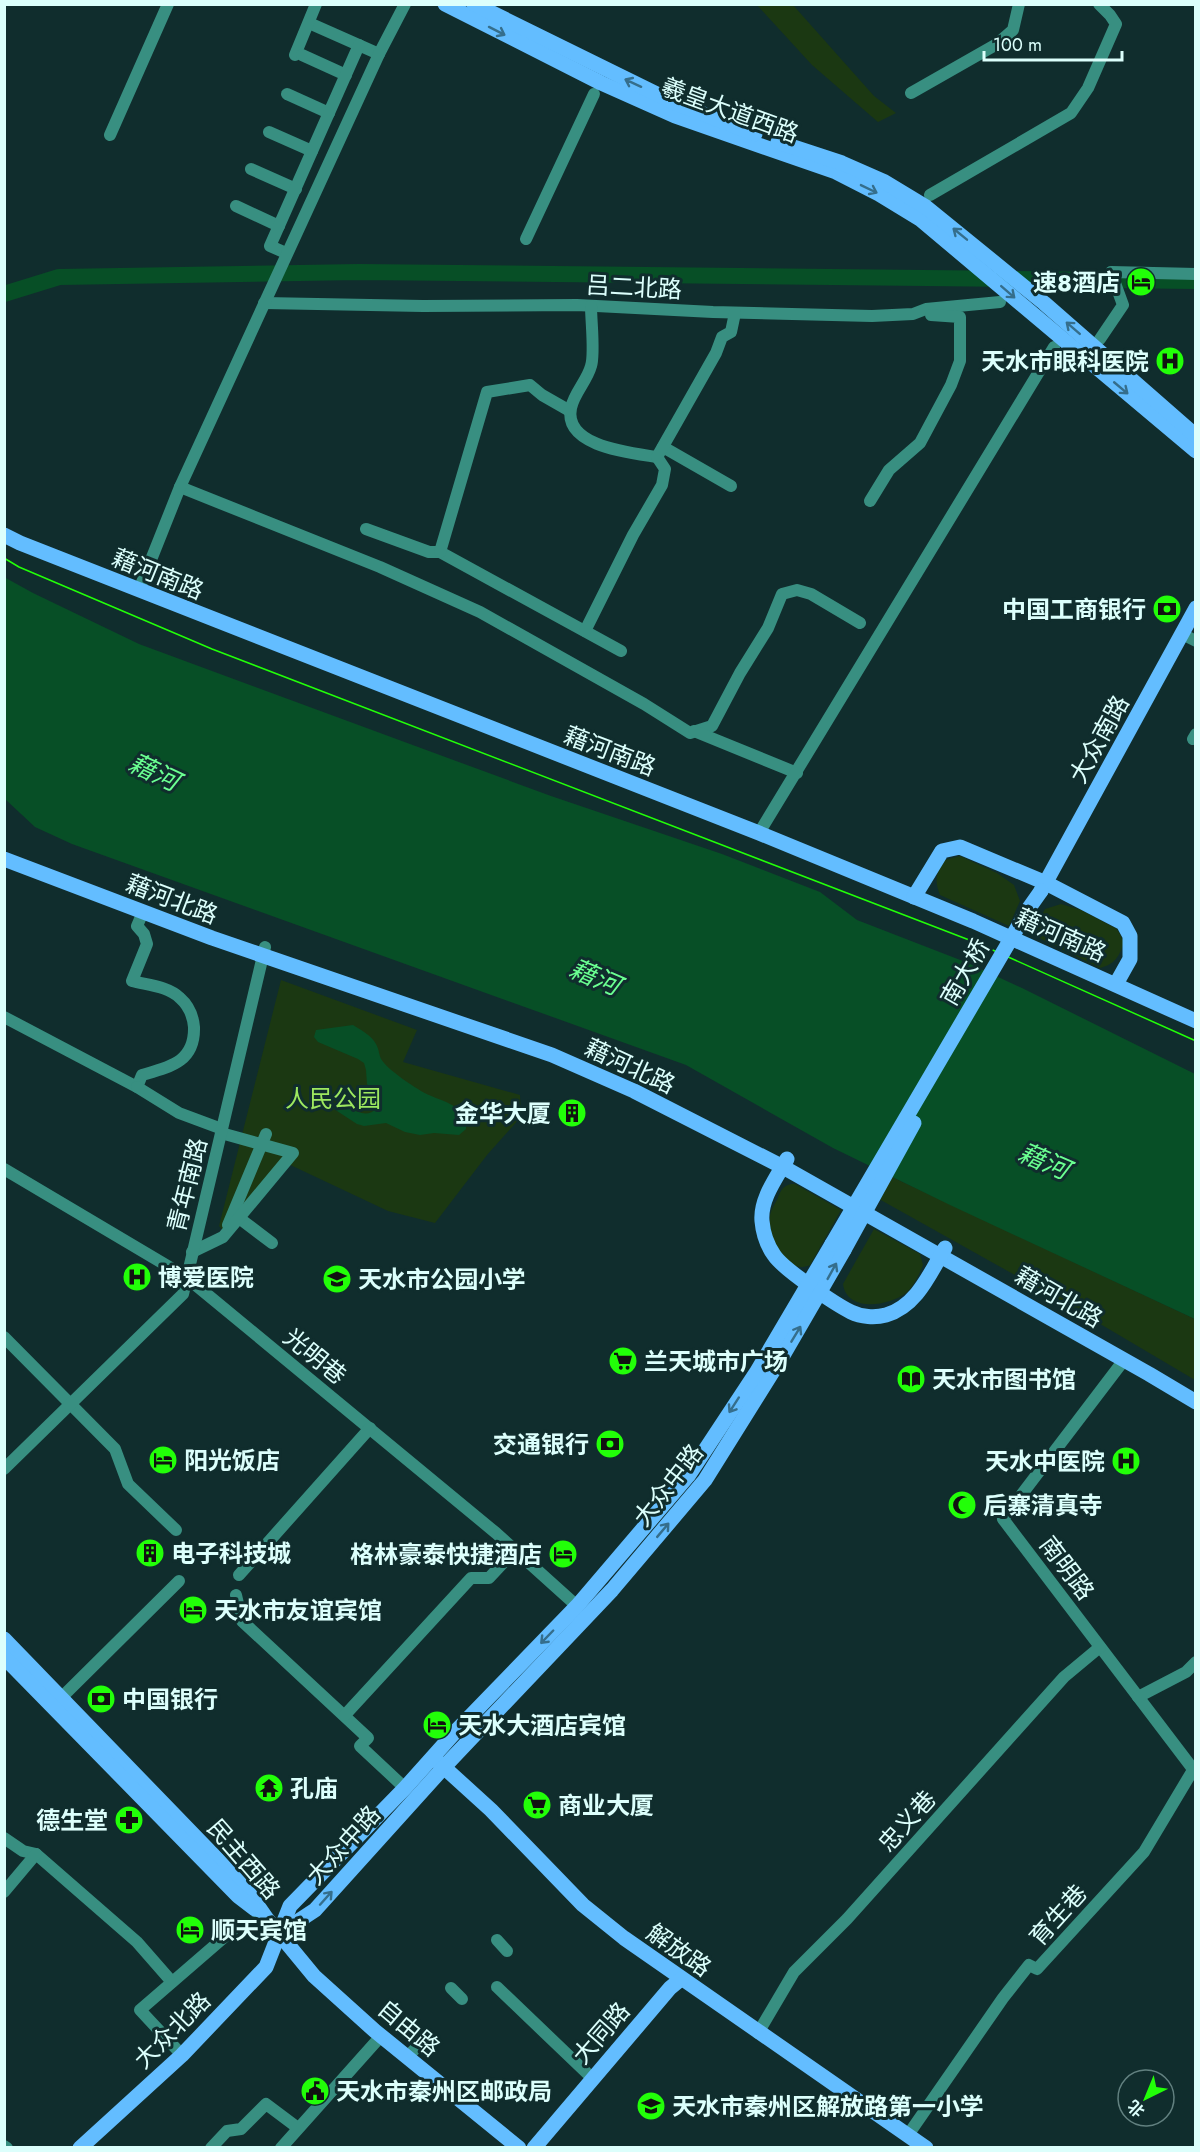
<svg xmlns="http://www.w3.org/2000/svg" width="1200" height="2152" font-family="Jost,'Noto Sans SC',sans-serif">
<rect width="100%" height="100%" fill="#102d2d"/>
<g fill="#1b3812">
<path d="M757 5H793L874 96 896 113 878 122 812 65Z"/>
<path d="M960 856 997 873 1014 885 1020 901 1009 926 940 895C934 880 936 873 945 860Z"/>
<path d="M1061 904 1081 910 1117 929 1124 942C1119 957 1115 964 1100 968L1031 934 1045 909Z"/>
<path d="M281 980 417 1030 403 1062 520 1095 521 1117 487 1155 435 1223 388 1211 284 1162 225 1233 219 1226Z"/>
<path d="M890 1176 1195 1319V1380L1063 1302 879 1199Z"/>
<path d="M791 1184H795L841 1210 810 1265C784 1276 768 1239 770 1217 770 1212 774 1205 777 1200 780 1192 782 1186 791 1184Z"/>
<path d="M874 1229 920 1254 923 1265C920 1273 913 1287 906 1293 889 1306 847 1313 843 1284Z"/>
</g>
<g fill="#074f26">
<path d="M4 577 33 593 139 644 551 796 722 854 820 892 857 920 968 963 1022 988 1195 1074V1319L950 1205 833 1148 686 1065 72 844 35 827 5 799Z"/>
<path d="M353 1025C361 1030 373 1036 377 1046 379 1050 379 1055 381 1059 388 1070 410 1084 421 1091 437 1101 470 1104 466 1129L459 1135 434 1133 420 1135 405 1132 386 1123 364 1126 357 1124 334 1109 331 1103C348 1102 363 1123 377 1108V1101L367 1084 366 1070 364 1063 358 1059 318 1042 314 1037 316 1030Z"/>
</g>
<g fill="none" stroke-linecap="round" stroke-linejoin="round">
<path stroke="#074f26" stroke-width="16" d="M4 294 59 277 359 272 1196 281"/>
<g stroke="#388f81" stroke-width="12">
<path d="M309 23 379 54"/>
<path d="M295 55 316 4"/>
<path d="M302 55 346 75"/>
<path d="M911 93 997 44 1013 30 1019 4"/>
<path d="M287 94 329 113"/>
<path d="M269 132 312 151"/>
<path d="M110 135 168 4"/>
<path d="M251 169 296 189"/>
<path d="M930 195 1071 113 1088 88 1116 24 1110 15 1099 4"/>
<path d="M236 206 279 226"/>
<path d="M526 239 594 94"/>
<path d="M286 253 270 246 359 45"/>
<path d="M264 303 423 306 577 305 713 312 872 316 913 314 926 309 1000 302"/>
<path d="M591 306C591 321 595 354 591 366 587 381 574 393 571 408 563 447 632 453 657 457"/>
<path d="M1100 339 1123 305 1111 272 1196 274"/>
<path d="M663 447 731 486"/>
<path d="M180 487 380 567 480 612 644 704 690 733 712 726 740 673 768 628 782 594 797 590 811 594 860 623"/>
<path d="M870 501 889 470 920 443 951 385 960 361V317L931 315"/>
<path d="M366 529 429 552H440L621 651"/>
<path d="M440 552 487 392 530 385 542 395 570 411"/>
<path d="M139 590 180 487 379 54 405 4"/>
<path d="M585 631 633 535 662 485 665 469 657 457 716 353 722 337 731 332 735 313"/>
<path d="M1182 634 1196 641"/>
<path d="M694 731 797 773"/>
<path d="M1193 739 1196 734"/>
<path d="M759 833 1054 347"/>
<path d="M4 1017 137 1087 142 1075C170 1067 195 1062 194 1027 193 1016 188 1005 180 998 168 986 147 985 132 981L147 944 144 934 137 926 143 912"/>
<path d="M137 1087 179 1113 222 1129"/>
<path d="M4 1169 186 1277 496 1533 577 1606"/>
<path d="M239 1218 272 1243"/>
<path d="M228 1225 266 1134"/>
<path d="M192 1252 223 1237 293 1153 221 1133"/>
<path d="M4 1337 115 1449 128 1484 176 1530"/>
<path d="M1124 1360 1003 1519 1196 1773"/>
<path d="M4 1469 183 1294 265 947"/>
<path d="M239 1575 370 1428"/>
<path d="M236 1595 242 1621 368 1738 360 1746 405 1788"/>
<path d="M1138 1697 1186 1672 1196 1662"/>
<path d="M61 1698 179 1581"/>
<path d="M345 1715 471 1578H489L515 1550"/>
<path d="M4 1838 23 1851 36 1854 137 1942 172 1982"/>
<path d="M4 1892 36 1854"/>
<path d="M497 1940 507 1951"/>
<path d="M497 1987 592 2078"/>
<path d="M451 1988 462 1999"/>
<path d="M758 2033 794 1972 847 1919 1064 1677 1100 1647"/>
<path d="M182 2055 140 2010 236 1927 267 1919"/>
<path d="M407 2057 428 2036"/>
<path d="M908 2135 1003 1998 1029 1965 1037 1969 1144 1852 1193 1770"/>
<path d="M4 2146 7 2148"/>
<path d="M211 2148 227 2131 241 2129 266 2104 298 2128"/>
<path d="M281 2148 381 2036"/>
</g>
<g stroke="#63bdff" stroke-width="15">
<path d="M445 4 601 83 675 116 836 172 879 194 920 219 1196 451"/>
<path d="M474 4 675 103 755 134"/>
<path d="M778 142 842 163 883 181 926 207 1044 303 1196 436"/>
<path d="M4 535 20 543 759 833 973 921 1196 1021"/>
<path d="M4 859 212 938 552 1055 634 1091 783 1167 1149 1374 1196 1402"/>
<path d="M1041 891 1196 608"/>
<path d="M914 897 942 851 960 847 1046 883 1123 923 1130 936V959L1116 984"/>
<path d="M787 1159C777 1177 760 1199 762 1221 763 1233 767 1245 774 1255 783 1269 835 1304 851 1312 861 1317 875 1318 886 1315 917 1306 930 1273 945 1248"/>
<path d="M4 1639 246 1889 267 1919 314 1976 375 2031 519 2148"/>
<path d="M4 1657 238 1896 255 1909"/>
<path d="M436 1760 491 1810 583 1905 624 1938 926 2148"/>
<path d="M280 1933 315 1910 444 1767 612 1590 705 1480 785 1352 844 1250"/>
<path d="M80 2148 182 2055 266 1967 290 1906 405 1788 456 1731 577 1606 688 1476 756 1373 832 1244"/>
<path d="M534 2148 670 1988 681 1979"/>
</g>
<path stroke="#22ff08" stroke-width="1.5" d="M4 558 19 567 212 649 977 943 1196 1041"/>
<g stroke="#63bdff" stroke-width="15">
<path d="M832 1244 1029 908 1041 891"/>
<path d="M844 1250 914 1123"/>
</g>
</g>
<defs><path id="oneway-shaft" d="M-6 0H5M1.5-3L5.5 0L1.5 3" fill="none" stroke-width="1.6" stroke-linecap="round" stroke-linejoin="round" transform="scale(1.5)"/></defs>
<g stroke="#356e8c">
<use href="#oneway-shaft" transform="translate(497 31) rotate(27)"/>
<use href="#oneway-shaft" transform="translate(633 83) rotate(-155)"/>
<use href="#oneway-shaft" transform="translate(869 189) rotate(26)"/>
<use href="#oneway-shaft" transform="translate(960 234) rotate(-141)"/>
<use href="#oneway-shaft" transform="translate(1008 292) rotate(41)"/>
<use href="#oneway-shaft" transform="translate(1073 328) rotate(-139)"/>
<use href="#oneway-shaft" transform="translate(1121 388) rotate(40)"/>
<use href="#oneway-shaft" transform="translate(832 1271) rotate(-61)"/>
<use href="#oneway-shaft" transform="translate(796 1334) rotate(-59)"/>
<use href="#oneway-shaft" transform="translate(734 1405) rotate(123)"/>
<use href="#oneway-shaft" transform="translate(663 1530) rotate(-50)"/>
<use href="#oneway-shaft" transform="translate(547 1637) rotate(134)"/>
<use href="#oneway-shaft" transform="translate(326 1898) rotate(-48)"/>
</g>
<defs>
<g id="hotel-disc" transform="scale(1.5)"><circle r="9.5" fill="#22ff08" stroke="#102d2d"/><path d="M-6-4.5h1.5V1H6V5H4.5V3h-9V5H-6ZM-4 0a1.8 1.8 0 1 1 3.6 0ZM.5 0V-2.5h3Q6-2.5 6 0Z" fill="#111"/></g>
<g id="hospital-disc" transform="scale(1.5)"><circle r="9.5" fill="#22ff08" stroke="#102d2d"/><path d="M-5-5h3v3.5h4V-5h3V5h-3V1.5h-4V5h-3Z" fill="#111"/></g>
<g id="bank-disc" transform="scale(1.5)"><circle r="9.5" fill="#22ff08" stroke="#102d2d"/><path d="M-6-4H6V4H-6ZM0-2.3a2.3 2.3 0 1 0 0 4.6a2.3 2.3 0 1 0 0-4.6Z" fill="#111"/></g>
<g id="building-disc" transform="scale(1.5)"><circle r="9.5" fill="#22ff08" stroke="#102d2d"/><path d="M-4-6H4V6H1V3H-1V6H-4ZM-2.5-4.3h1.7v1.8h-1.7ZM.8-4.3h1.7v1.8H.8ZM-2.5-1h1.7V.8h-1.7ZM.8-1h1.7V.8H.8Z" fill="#111"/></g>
<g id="school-disc" transform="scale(1.5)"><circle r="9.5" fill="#22ff08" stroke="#102d2d"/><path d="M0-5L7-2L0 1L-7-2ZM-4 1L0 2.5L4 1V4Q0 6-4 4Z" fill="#111"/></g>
<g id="supermarket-disc" transform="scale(1.5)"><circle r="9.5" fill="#22ff08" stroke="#102d2d"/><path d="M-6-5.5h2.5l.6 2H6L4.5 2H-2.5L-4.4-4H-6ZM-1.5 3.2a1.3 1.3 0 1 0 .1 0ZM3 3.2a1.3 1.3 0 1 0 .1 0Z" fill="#111"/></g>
<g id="library-disc" transform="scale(1.5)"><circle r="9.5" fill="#22ff08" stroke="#102d2d"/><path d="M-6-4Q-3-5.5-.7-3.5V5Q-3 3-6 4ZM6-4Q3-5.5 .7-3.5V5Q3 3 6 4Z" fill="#111"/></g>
<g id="mosque-disc" transform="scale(1.5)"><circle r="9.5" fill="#22ff08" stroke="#102d2d"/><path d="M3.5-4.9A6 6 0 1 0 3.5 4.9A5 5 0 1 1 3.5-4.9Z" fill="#111"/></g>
<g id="temple-disc" transform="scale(1.5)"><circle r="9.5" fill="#22ff08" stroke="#102d2d"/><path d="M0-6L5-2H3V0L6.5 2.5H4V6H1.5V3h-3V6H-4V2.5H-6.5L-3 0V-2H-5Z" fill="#111"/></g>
<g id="pharmacy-disc" transform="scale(1.5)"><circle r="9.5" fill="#22ff08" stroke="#102d2d"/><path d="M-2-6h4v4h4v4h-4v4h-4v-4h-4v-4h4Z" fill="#111"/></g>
<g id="civic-disc" transform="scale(1.5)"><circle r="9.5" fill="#22ff08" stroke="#102d2d"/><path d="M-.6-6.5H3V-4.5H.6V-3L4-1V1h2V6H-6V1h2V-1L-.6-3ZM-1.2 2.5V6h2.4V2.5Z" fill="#111"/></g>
</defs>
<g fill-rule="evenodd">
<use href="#hotel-disc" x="1141" y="282"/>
<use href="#hospital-disc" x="1170" y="361"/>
<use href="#bank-disc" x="1167" y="609"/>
<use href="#building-disc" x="572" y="1113"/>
<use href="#hospital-disc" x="137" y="1277"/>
<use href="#school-disc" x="337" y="1279"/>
<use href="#supermarket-disc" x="623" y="1361"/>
<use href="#library-disc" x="911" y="1379"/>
<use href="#bank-disc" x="610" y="1444"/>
<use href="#hotel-disc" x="163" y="1460"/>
<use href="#hospital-disc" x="1126" y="1461"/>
<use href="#mosque-disc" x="962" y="1505"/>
<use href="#building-disc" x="150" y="1553"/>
<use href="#hotel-disc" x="563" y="1554"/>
<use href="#hotel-disc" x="193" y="1610"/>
<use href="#bank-disc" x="101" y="1699"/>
<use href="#hotel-disc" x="437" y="1725"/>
<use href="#temple-disc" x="269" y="1788"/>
<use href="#supermarket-disc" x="537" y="1805"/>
<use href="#pharmacy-disc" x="129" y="1820"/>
<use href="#hotel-disc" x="190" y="1930"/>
<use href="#civic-disc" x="315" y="2091"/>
<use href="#school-disc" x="651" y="2106"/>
</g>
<g text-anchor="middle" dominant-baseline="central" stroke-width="6" stroke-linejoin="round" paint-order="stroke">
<g font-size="24" fill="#dcfffc" stroke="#102d2d">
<text transform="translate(730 110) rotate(20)">羲皇大道西路</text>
<text transform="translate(634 287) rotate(3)">吕二北路</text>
<text transform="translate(158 574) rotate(22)">藉河南路</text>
<text transform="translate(1099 739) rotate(-61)">大众南路</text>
<text transform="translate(610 751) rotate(21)">藉河南路</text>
<text transform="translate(172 899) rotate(21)">藉河北路</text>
<text transform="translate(1061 935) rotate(24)">藉河南路</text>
<text transform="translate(965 972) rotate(-60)">南大桥</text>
<text transform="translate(630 1066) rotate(25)">藉河北路</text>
<text transform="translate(187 1185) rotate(-76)">青年南路</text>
<text transform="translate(1059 1297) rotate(30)">藉河北路</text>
<text transform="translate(315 1356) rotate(39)">光明巷</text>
<text transform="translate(668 1485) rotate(-52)">大众中路</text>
<text transform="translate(1067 1568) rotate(53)">南明路</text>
<text transform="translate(907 1821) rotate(-48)">忠义巷</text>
<text transform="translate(343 1845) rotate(-48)">大众中路</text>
<text transform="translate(244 1859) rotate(49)">民主西路</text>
<text transform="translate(1058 1915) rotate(-48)">育生巷</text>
<text transform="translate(679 1950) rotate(35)">解放路</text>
<text transform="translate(409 2028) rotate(40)">自由路</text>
<text transform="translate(172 2030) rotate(-45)">大众北路</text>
<text transform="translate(601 2033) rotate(-49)">大同路</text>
</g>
<g font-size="24" font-weight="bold" fill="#dcfffc" stroke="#102d2d" text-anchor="start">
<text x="1120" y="282" text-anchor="end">速8酒店</text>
<text x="1149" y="361" text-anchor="end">天水市眼科医院</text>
<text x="1146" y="609" text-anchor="end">中国工商银行</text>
<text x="551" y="1113" text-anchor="end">金华大厦</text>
<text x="158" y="1277">博爱医院</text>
<text x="358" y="1279">天水市公园小学</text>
<text x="644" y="1361">兰天城市广场</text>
<text x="932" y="1379">天水市图书馆</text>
<text x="589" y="1444" text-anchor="end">交通银行</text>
<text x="184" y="1460">阳光饭店</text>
<text x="1105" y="1461" text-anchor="end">天水中医院</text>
<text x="983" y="1505">后寨清真寺</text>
<text x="171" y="1553">电子科技城</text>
<text x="542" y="1554" text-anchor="end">格林豪泰快捷酒店</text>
<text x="214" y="1610">天水市友谊宾馆</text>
<text x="122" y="1699">中国银行</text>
<text x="458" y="1725">天水大酒店宾馆</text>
<text x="290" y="1788">孔庙</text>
<text x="558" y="1805">商业大厦</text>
<text x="108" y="1820" text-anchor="end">德生堂</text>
<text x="211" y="1930">顺天宾馆</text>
<text x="336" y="2091">天水市秦州区邮政局</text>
<text x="672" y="2106">天水市秦州区解放路第一小学</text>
</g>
<g font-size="24" fill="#9de85f" stroke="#102d2d">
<text x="333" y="1098">人民公园</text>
</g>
<g font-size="26" font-style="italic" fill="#6aff91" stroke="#102d2d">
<text transform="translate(154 772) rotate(25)">藉河</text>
<text transform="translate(595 977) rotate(23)">藉河</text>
<text transform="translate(1044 1161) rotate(23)">藉河</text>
</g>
</g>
<rect width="1200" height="2152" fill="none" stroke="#dcfffc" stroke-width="12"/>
<g transform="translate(1146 2098) rotate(223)"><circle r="28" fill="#102d2d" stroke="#628180" stroke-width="1.5"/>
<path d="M0-4.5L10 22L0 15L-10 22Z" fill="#22ff08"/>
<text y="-9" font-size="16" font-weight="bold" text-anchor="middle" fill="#dcfffc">北</text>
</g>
<path d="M984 51v9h138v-9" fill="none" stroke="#dcfffc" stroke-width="3"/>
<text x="993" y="51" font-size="18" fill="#dcfffc" stroke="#102d2d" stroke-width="4.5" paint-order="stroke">100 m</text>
</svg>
